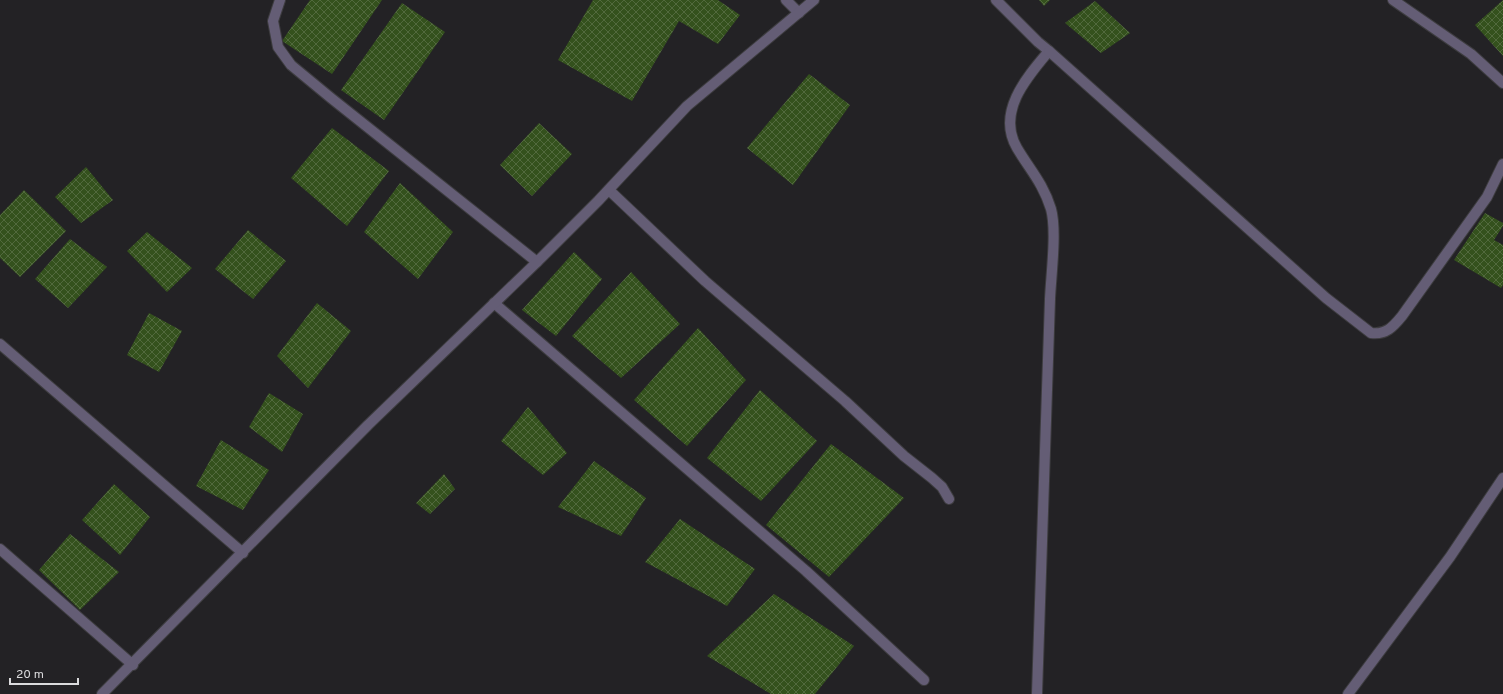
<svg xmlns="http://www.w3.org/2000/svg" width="1503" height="694" font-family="Overpass,sans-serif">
<defs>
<pattern id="building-cross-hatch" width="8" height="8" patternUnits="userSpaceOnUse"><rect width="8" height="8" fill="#34511d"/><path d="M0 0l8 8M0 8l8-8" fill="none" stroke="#51693d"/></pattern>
</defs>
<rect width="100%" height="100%" fill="#232225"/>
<g fill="url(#building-cross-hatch)">
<path d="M310 0H382L332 74 282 41Z"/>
<path d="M593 0H718L740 15 718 44 679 21 632 101 558 60Z"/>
<path d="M1039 0H1050L1044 6Z"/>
<path d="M1503 0V56L1475 25Z"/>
<path d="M1095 1 1130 33 1101 53 1065 23Z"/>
<path d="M402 3 445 32 384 120 341 90Z"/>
<path d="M809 74 850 105 793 185 747 148Z"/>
<path d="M539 123 572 154 532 196 500 165Z"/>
<path d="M332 128 389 171 347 226 291 178Z"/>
<path d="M86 167 113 200 81 223 55 197Z"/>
<path d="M400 183 453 232 418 279 364 232Z"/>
<path d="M24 190 66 231 20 277 0 258V215Z"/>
<path d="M1485 213 1503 223V226L1494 240 1503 245V285L1501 288 1454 260Z"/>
<path d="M248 230 286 261 253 299 215 269Z"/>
<path d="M147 232 192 268 167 292 127 251Z"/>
<path d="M70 239 107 267 68 308 35 279Z"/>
<path d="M574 252 602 279 556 336 522 310Z"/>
<path d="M631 272 680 324 621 378 572 336Z"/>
<path d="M317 303 351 331 308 388 277 356Z"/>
<path d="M149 313 182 331 159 372 127 355Z"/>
<path d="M698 328 746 380 687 446 634 400Z"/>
<path d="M760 390 817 441 761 501 707 458Z"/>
<path d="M269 393 303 414 282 452 249 427Z"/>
<path d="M528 407 567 453 543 475 501 441Z"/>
<path d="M221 440 269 470 243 510 196 486Z"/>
<path d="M831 444 904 498 829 577 766 525Z"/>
<path d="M594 461 646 498 621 536 558 507Z"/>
<path d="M444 474 455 489 430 514 416 503Z"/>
<path d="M114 484 150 517 120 555 82 520Z"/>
<path d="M680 519 755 569 727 606 645 562Z"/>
<path d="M70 534 119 572 80 610 39 570Z"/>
<path d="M774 594 854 646 815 694H771L707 656Z"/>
</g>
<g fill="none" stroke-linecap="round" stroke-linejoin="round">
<g stroke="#3d3c3f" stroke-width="12">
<g id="minor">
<path d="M280 0 273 21 278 47 291 65 331 98 537 262"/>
<path d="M786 0 799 13"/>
<path d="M996 0 1038 42 1049 51C1027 77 996 112 1017 148 1030 170 1043 183 1051 209 1057 231 1051 275 1050 299L1037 694"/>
<path d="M1393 0 1471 54 1503 83"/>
<path d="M1049 51 1326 298 1371 333C1386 335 1393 327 1402 316L1487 197 1503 164"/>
<path d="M609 190 705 281 845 401 904 456 932 478 942 487 949 499"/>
<path d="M494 303 806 571 924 680"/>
<path d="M0 344 243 553"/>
<path d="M0 549 133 665"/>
<path d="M1348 694 1450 557 1503 478"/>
</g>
</g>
<g stroke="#3d3c3f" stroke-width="12">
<path id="tertiary" d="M102 694 368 425 537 262 598 201 687 106 814 0"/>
</g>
<use href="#minor" stroke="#645d75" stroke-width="10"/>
<use href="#tertiary" stroke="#645d75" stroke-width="10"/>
</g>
<path d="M10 678v6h68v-6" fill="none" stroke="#dbdbdd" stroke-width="2"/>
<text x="16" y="678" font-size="12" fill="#dbdbdd" stroke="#232225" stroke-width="3" paint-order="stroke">20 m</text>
</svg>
